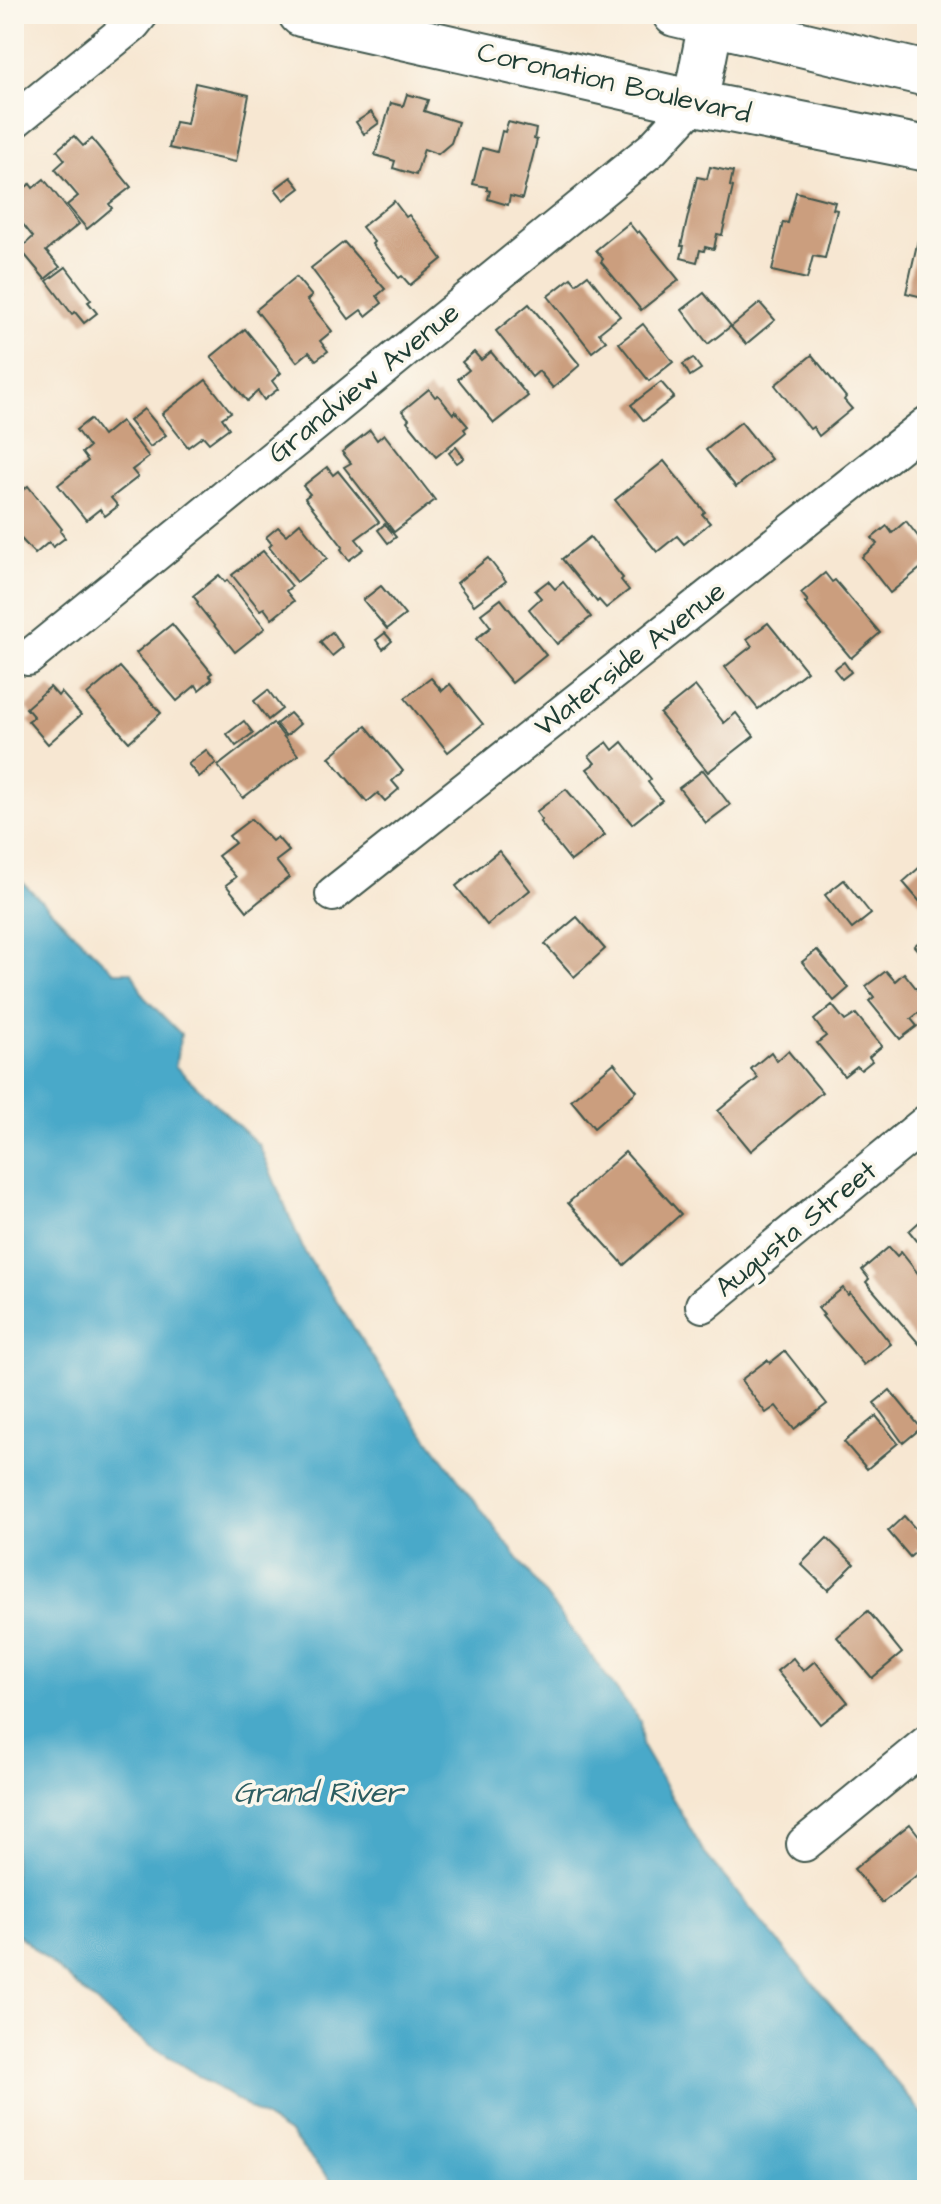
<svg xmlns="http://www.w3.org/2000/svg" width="941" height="2204" font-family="'Architects Daughter',sans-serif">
<rect width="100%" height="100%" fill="#fbf7ec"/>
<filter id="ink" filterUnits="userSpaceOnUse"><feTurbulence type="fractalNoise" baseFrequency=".0125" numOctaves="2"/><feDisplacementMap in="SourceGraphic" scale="16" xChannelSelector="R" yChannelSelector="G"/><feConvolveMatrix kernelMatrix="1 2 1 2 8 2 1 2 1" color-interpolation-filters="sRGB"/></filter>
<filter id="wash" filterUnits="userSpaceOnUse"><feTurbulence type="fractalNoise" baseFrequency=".006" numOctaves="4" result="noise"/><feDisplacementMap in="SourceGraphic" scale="32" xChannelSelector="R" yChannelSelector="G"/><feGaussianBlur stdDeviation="1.8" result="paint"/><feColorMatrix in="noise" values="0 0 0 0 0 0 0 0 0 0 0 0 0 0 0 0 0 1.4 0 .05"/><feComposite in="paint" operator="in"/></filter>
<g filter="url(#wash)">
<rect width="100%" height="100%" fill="#f7e7d2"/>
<path fill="#4aa9c9" stroke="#34737e" stroke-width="2" d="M14 874 114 972H132L144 997 181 1034 175 1066 259 1145 304 1251 411 1416 640 1721 642 1746 705 1854 927 2119V2190H339L290 2134 130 2032 14 1931Z"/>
<g id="blocks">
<g fill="#cb9e7e">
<path d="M195 83 249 95 236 162 169 148 175 122 187 124Z"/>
<path d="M407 94 428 100 424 111 458 122 451 143 438 154 424 149 416 175 393 168 395 161 375 155 391 103 403 106Z"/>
<path d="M371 112 379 123 364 134 356 122Z"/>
<path d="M508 122 536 129 534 139 537 140 522 199 510 196 508 205 488 199 490 191 487 190V187L473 184 482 148 497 152 502 131 505 132Z"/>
<path d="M74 136 83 146 92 139 131 187 109 204 112 208 87 229 67 205 78 196 55 169 65 160 57 150Z"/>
<path d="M710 167 733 172 730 186 733 187 722 235 717 234 714 249 705 247 704 251 700 250 697 262 681 258 684 246H681L697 177 707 179Z"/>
<path d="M291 177 300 188 284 200 275 189Z"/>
<path d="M44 179 79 224 46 251 60 267 45 279 20 249 33 237 14 213V196L30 184 33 188Z"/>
<path d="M796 192 835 202 833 209 837 210 825 258 813 256 807 279 772 271 783 222 788 223Z"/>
<path d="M394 201 406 217 409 215 442 259 410 285 402 276 399 278 372 244 374 242 362 227Z"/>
<path d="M922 222 927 223V298L906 293Z"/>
<path d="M629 223 637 233 639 231 679 280 641 310 601 262 603 259 596 250Z"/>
<path d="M344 242 385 289 377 296 382 303 366 316 361 310 349 319 311 268Z"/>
<path d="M66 267 91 300 88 302 97 313 84 323 75 312 72 314 47 281Z"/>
<path d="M588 275 620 316 599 333 606 341 592 352 548 296 571 278 576 284Z"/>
<path d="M296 277 312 296 307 300 332 331 320 341 328 351 316 360 309 352 297 362 256 310Z"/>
<path d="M14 282 25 296 14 305Z"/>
<path d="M704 293 731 326 708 344 682 310Z"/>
<path d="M760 303 775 320 746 344 731 327Z"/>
<path d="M529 304 580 365 553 388 539 371 532 377 496 331Z"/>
<path d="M643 324 673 362 649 381 619 343Z"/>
<path d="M245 329 281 373 272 381 278 389 264 400 258 391 247 401 211 357Z"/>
<path d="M474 352 481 360 491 352 528 396 494 423 458 379 469 370 462 362Z"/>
<path d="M812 355 846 397 844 400 852 409 819 436 813 427 810 429 775 385Z"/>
<path d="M693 358 701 369 690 376 683 364Z"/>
<path d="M206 380 231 412 222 418 229 428 209 443 203 436 188 447 162 414Z"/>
<path d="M661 382 674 397 644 421 631 405Z"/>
<path d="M429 389 435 397 438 395 453 414 455 411 468 426 464 429 466 432 436 457 407 421 409 419 402 411Z"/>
<path d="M144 409 166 435 150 447 129 421Z"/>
<path d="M90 419 103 436 121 421 149 457 132 470 138 477 111 498 118 506 105 516 100 509 86 520 58 485 88 461 82 453 89 447 76 430Z"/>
<path d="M741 422 771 459 736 487 706 450Z"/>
<path d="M370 430 377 440 384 434 435 500 394 532 344 467 351 463 342 452Z"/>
<path d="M456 447 464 458 457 463 449 453Z"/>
<path d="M664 461 705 512 702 514 710 523 684 544 677 536 657 552 615 500Z"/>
<path d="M327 467 333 475 338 471 379 522 356 539 364 549 349 560 341 549 343 547 305 498 310 494 303 486Z"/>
<path d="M28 486 62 529 60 531 65 538 53 547 49 542 35 554 14 531V498Z"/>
<path d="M906 521 927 548V563L890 593 862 557 877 544 872 538 887 526 892 533Z"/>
<path d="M300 523 327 558 297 582 269 547 272 544 266 537 278 527 286 535Z"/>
<path d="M385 524 396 537 388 543 378 530Z"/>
<path d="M590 537 623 578 621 580 629 590 606 608 599 600 597 602 562 559Z"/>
<path d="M263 551 292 586 286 591 294 601 272 619 264 608 260 610 232 575Z"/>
<path d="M488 558 506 581 474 605 457 583Z"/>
<path d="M825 573 832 582 835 580 880 633 851 658 805 603 808 601 801 593Z"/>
<path d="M219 575 225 582 227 580 265 628 235 652 197 604 198 602 193 596Z"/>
<path d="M548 581 555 589 563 582 591 617 557 644 529 609 541 598 535 591Z"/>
<path d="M381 586 405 615 387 629 363 600Z"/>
<path d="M501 599 546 655 512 683 476 639 491 627 481 614Z"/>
<path d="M768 623 807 671 758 709 725 667 752 646 747 639Z"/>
<path d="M172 624 212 673 209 675 212 679 199 690 196 685 177 701 136 653Z"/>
<path d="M332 632 343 647 332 656 320 642Z"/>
<path d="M385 633 392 641 383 649 376 640Z"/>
<path d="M844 662 851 672 842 679 834 669Z"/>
<path d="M120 667 161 713 129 742 87 695Z"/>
<path d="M431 678 442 691 450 684 483 724 448 752 405 698Z"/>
<path d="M695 686 724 723 736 713 754 736 708 772 660 714Z"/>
<path d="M50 687 58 696 61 692 81 715 48 744 28 721 34 717 26 708Z"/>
<path d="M268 690 282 709 268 720 254 701Z"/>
<path d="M290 713 300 724 286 736 276 724Z"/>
<path d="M244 721 253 733 236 746 227 734Z"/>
<path d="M273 723 298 755 243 798 218 766Z"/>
<path d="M366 726 403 771 392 781 399 789 385 801 378 793 367 802 329 757Z"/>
<path d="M607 742 613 750 622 742 651 779 648 782 662 800 632 824 587 769 595 763 589 756Z"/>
<path d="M206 750 216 763 199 777 188 764Z"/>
<path d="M703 770 730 805 706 823 679 788Z"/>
<path d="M566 789 605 835 571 861 540 822 542 820 536 812Z"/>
<path d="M251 819 272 841 277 837 289 851 276 861 289 877 247 911 226 885 236 877 218 856 235 843 229 836Z"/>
<path d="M499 851 530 890 487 925 456 886Z"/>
<path d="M920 867 927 876V910L903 882Z"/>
<path d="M844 880 871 914 852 929 825 895Z"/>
<path d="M577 917 605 949 574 977 545 944Z"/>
<path d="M927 935V961L914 946Z"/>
<path d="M817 950 849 988 834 1001 802 962Z"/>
<path d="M886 971 895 981 904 973 927 1002V1006L911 1019 917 1026 900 1039 869 1001 874 997 866 986Z"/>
<path d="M832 1005 845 1021 856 1014 882 1046 869 1057 872 1061 861 1070 857 1066 844 1076 817 1043 826 1036 814 1020Z"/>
<path d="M788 1051 822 1092 751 1151 718 1111 758 1078 751 1069 771 1052 777 1061Z"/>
<path d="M614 1063 637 1091 594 1128 571 1100Z"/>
<path d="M625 1152 681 1214 624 1265 568 1203Z"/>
<path d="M927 1215V1253L909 1231Z"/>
<path d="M889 1247 897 1256 901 1252 927 1285V1353L866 1282 869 1279 862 1270Z"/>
<path d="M843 1288 848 1295 850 1293 891 1344 864 1365 822 1316 824 1315 818 1308Z"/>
<path d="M785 1351 827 1404 794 1429 776 1406 766 1413 741 1380 767 1360 770 1363Z"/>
<path d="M890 1390 921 1428 903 1443 874 1403Z"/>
<path d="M876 1416 898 1443 867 1469 844 1442Z"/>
<path d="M904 1516 927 1542 910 1557 888 1531Z"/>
<path d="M827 1538 854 1564 828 1590 801 1564Z"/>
<path d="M868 1611 902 1653 872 1678 837 1637Z"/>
<path d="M793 1658 803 1671 815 1661 848 1702 820 1724 777 1671Z"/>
<path d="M910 1824 927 1846V1867L882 1903 854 1869Z"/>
</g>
</g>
</g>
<g filter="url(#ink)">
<use href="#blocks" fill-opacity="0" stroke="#3f564c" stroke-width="2"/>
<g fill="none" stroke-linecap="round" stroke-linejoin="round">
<g stroke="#3f564c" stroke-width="38">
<g id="minor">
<path d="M14 121 133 24 141 14"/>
<path d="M28 658 652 149 695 103"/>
<path d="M333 894 927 424"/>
<path d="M703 1305 927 1122"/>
<path d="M804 1844 927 1743"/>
</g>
</g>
<g stroke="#3f564c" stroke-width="48">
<g id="major">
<path d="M301 14 695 103 927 149"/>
<path d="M675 14 927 74"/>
<path d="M695 103 711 22"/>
</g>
</g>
<use href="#minor" stroke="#fff" stroke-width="34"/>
<use href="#major" stroke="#fff" stroke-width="44"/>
</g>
</g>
<g text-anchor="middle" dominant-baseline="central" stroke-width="7" stroke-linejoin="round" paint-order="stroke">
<g font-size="28" fill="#1f3d34" stroke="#fbf7ec">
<text transform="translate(614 83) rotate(13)">Coronation Boulevard</text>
<text transform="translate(364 383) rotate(-39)">Grandview Avenue</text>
<text transform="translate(630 659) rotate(-38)">Waterside Avenue</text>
<text transform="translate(796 1229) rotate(-39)">Augusta Street</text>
</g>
<g font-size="30" font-style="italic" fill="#2c5d61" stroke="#fbf7ec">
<text x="318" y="1793">Grand River</text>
</g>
</g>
<rect width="941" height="2204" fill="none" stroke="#fbf7ec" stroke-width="48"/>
</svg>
